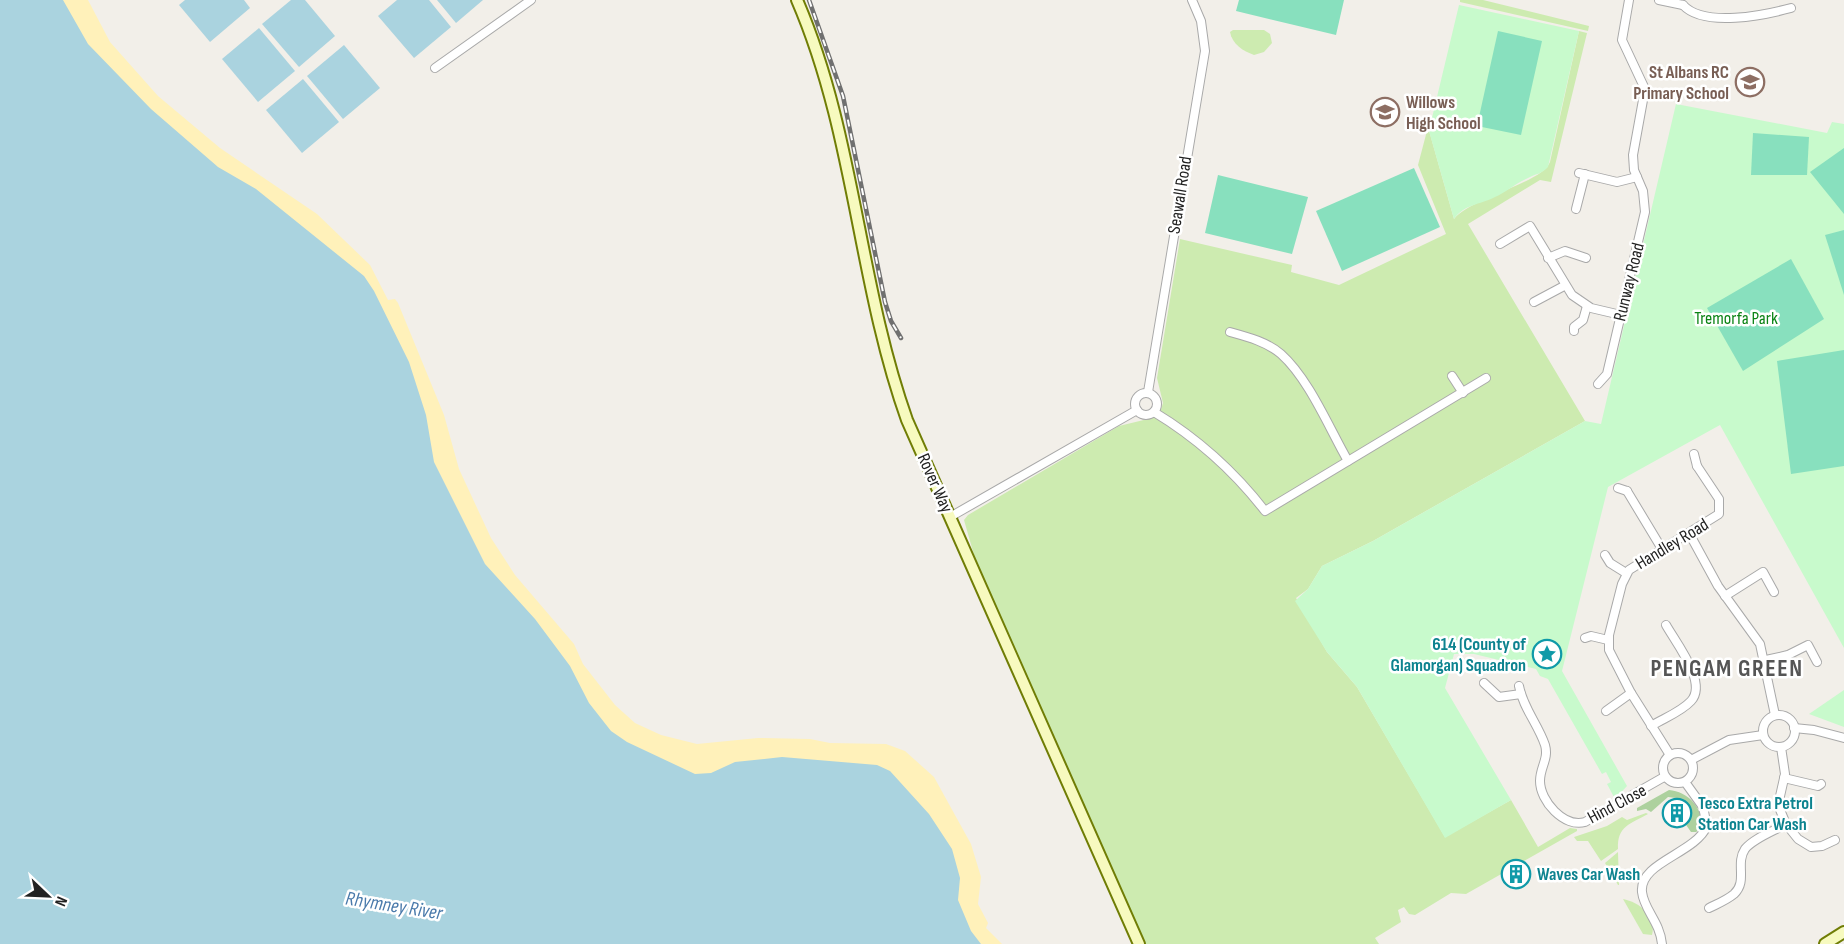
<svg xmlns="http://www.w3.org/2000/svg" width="1844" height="944" font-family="'Sofia Sans Condensed',sans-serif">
<rect width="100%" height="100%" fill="#f2efe9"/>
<g fill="#cdebb0">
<path d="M1460 0H1483L1589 26 1588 31 1460 2Z"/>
<path d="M1233 30H1264L1270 34 1272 43 1264 52 1254 55C1243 51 1232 44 1230 32Z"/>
<path d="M1579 31 1587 33 1551 182 1540 180 1468 224 1585 421 1373 541 1322 566 1308 589 1296 598 1327 652 1357 687 1445 837 1511 800 1538 847 1570 828 1577 829V831L1466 894 1451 893 1415 915 1409 914 1404 907 1398 910 1401 922 1375 938 1379 944H1143L980 576 964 520 968 515 1119 426 1152 418 1160 412 1163 403 1157 378 1180 239 1292 265 1291 272 1339 285 1446 234 1418 165 1428 127 1454 219C1471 198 1542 183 1550 162Z"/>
<path d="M1646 813 1648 814C1630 824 1617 826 1618 849L1601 861 1588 841H1577L1574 837 1607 826 1622 817 1627 820Z"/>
<path d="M1618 852 1619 885H1618L1605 863Z"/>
<path d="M1623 899C1639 902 1657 916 1652 935L1643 934Z"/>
</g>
<path fill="#add19e" d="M1669 790C1687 791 1706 809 1700 829L1696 832H1691L1682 819 1683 812 1676 798 1668 797 1651 812 1646 809 1637 811V808Z"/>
<path fill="#fff1ba" d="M39 0H88L110 42 158 96 220 148 317 214 370 265 388 300 395 299 398 303 444 415 459 469 491 538 515 575 574 644 583 664 615 705 635 723 661 735 697 744 758 738 810 739 830 743 886 744 905 751 934 777 971 844 981 877 978 904 988 923 986 928 1002 944H956L656 778 0 99Z"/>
<g fill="#c8facc">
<path d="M1459 5 1579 31 1548 167C1542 174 1535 174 1528 178 1516 183 1506 192 1495 197 1479 205 1465 204 1454 219L1427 124 1431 122Z"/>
<path d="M1676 104 1827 133 1832 122 1844 124V648L1720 425 1608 487 1562 671 1627 786 1615 799 1607 784 1611 782 1606 772 1602 774 1548 679 1540 676 1536 669 1474 654H1454L1445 688 1511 800 1445 838 1357 687 1327 652 1295 601 1308 589 1322 566 1373 541 1585 421 1601 424Z"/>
<path d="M1844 690V727L1809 714Z"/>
</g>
<g fill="#88e0be">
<path d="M1239 0H1344L1336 35 1236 11Z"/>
<path d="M1498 31 1542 41 1521 135 1477 126Z"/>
<path d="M1753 133 1809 137 1807 175H1751Z"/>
<path d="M1844 148V214L1810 172Z"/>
<path d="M1414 168 1440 227 1342 271 1316 211Z"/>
<path d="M1218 175 1308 197 1292 254 1205 233Z"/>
<path d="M1844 230V295L1825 235Z"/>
<path d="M1791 259 1824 319 1743 371 1707 308Z"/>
<path d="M1844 350V466L1791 474 1777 361Z"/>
</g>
<g fill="#aad3df">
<path d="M0 0H63L88 44 151 109 218 167 256 189 364 276 374 291 409 362 426 415 434 462 485 564 535 619 570 666 589 703 611 731 627 742 695 774 711 773 735 762 782 757 877 765 890 771 929 814 952 849 960 878 958 900 971 931 981 944H0Z"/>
<path d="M185 0H244L250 8 210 42 179 5Z"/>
<path d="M291 0H305L335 36 299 67 262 24Z"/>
<path d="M397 0H429L451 27 414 58 378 16Z"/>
<path d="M437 0H483L456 23Z"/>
<path d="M259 28 295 71 258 102 222 59Z"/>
<path d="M344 45 380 88 343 119 307 76Z"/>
<path d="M303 79 339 122 302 153 266 110Z"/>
</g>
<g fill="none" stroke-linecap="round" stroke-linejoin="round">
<g stroke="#a9a9a9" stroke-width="10">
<g id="street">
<path d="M1659 0 1683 5"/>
<path d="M1683 5C1704 28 1765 15 1791 8"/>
<path d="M435 68 531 0"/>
<path d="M1579 173 1617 182 1637 177"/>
<path d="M1576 209 1585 174"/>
<path d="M1500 244 1530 226 1572 295 1591 308 1621 315"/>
<path d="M1548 258 1565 251 1586 258"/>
<path d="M1534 302 1564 286"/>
<path d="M1574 331V327L1583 320 1587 306"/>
<path d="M1230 332C1248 337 1267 342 1281 354 1309 379 1329 428 1348 461"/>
<path d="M1452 376 1463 393"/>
<path d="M1598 384 1607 374 1645 212 1643 191 1634 170 1633 155 1645 89 1622 40 1629 0"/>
<path d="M1148 392 1205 51 1201 21 1192 0"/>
<circle cx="1146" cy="404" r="11"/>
<path d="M1154 412C1197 438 1234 471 1265 511L1486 378"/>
<path d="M1694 454 1697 466"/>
<path d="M1618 488 1627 491"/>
<path d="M1627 491 1662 549"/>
<path d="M950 517 1137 410"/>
<path d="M1689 533 1718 586 1760 644 1775 715"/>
<path d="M1605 555 1610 563 1626 573"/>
<path d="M1725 596 1763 572 1774 592"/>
<path d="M1585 638 1591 636 1608 640"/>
<path d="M1766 660 1788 655 1808 645 1817 662"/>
<path d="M1484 683 1499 697 1521 694"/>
<path d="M1519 686C1523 708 1538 724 1545 745 1549 759 1540 767 1540 781 1540 801 1564 828 1585 822L1664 777"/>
<path d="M1606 711 1631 693"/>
<circle cx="1779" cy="731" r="16"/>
<path d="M1651 726C1664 718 1681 712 1691 701 1708 683 1676 643 1666 625"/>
<path d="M1794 728 1814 730 1844 738"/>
<path d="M1781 747 1785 774 1778 805 1786 824 1798 839 1811 847 1822 846 1835 840"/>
<circle cx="1678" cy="768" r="15"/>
<path d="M1670 755 1631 693 1609 650V635L1622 584 1629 570 1719 514V499L1697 466"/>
<path d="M1691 760 1729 740 1763 735"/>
<path d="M1784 778 1818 786 1821 784"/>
<path d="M1709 908C1717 904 1727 900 1734 894 1748 881 1735 864 1745 849 1754 838 1774 831 1786 824"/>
<path d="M1662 944C1660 922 1644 910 1642 892 1639 862 1695 854 1707 826L1703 807 1685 782"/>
</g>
</g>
<g stroke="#707d05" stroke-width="14">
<g id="secondary">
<path d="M797 0C855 134 858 283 907 420L1139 944"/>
<path d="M1825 944 1844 932"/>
</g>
</g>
<use href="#street" stroke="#fff" stroke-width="8"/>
<use href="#secondary" stroke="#f7fabf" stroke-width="10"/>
<g stroke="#707070" stroke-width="4.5">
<path id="rail" d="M809 0 843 96 885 302 891 321 901 338"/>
</g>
<use href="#rail" stroke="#fff" stroke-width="2" stroke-dasharray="7" stroke-linecap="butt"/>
</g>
<defs>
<g id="school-ring" transform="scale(1.5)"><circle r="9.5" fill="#fff" stroke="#8d6e63" stroke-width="1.5"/><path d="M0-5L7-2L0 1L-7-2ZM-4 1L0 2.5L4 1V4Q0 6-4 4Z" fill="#8d6e63"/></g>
<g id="sight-ring" transform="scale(1.5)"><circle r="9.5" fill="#fff" stroke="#0f9aa8" stroke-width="1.5"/><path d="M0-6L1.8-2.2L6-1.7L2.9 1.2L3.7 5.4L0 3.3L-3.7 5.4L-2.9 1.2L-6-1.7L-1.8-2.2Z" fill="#0f9aa8"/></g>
<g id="building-ring" transform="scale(1.5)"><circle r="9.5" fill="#fff" stroke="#0f9aa8" stroke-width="1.5"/><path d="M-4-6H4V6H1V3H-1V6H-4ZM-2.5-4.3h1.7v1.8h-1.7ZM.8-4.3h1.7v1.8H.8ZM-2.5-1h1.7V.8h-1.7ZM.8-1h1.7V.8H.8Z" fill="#0f9aa8"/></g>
</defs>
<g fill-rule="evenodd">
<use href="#school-ring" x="1750" y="82"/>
<use href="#school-ring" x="1385" y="112"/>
<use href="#sight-ring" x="1547" y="654"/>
<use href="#building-ring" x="1677" y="813"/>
<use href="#building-ring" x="1516" y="874"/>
</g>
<g text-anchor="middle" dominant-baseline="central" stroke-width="5" stroke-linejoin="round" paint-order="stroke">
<g font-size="18" font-weight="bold" fill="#785e54" stroke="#fff" text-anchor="end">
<text x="1729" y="72">St Albans RC<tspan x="1729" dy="21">Primary School</tspan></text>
<text x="1406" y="102" text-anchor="start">Willows<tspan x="1406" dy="21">High School</tspan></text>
</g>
<g font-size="18" fill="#222" stroke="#fff">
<text transform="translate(1180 195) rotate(-81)">Seawall Road</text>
<text transform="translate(1629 282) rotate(-76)">Runway Road</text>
<text transform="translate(935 483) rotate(66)">Rover Way</text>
<text transform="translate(1672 544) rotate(-31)">Handley Road</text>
<text transform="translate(1617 804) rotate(-28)">Hind Close</text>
</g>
<g font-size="18" fill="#0c8416" stroke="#fff">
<text x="1736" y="318">Tremorfa Park</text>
</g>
<g font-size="18" font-weight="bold" fill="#0d838f" stroke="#fff" text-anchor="start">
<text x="1526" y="644" text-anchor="end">614 (County of<tspan x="1526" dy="21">Glamorgan) Squadron</tspan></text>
<text x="1698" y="803">Tesco Extra Petrol<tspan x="1698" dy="21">Station Car Wash</tspan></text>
<text x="1537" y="874">Waves Car Wash</text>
</g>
<g font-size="20" font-style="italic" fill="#4a7aab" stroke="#fff">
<text transform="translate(394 906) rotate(9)">Rhymney River</text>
</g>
<g font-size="24" font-weight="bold" letter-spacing="1.5" fill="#555" stroke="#fff">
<text x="1727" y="668">PENGAM GREEN</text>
</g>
</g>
<g transform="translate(48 896) rotate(113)" stroke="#ffffff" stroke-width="4.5" paint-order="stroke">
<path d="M0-4.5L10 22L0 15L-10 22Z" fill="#222222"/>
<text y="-9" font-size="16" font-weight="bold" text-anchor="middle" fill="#222222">N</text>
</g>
</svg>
